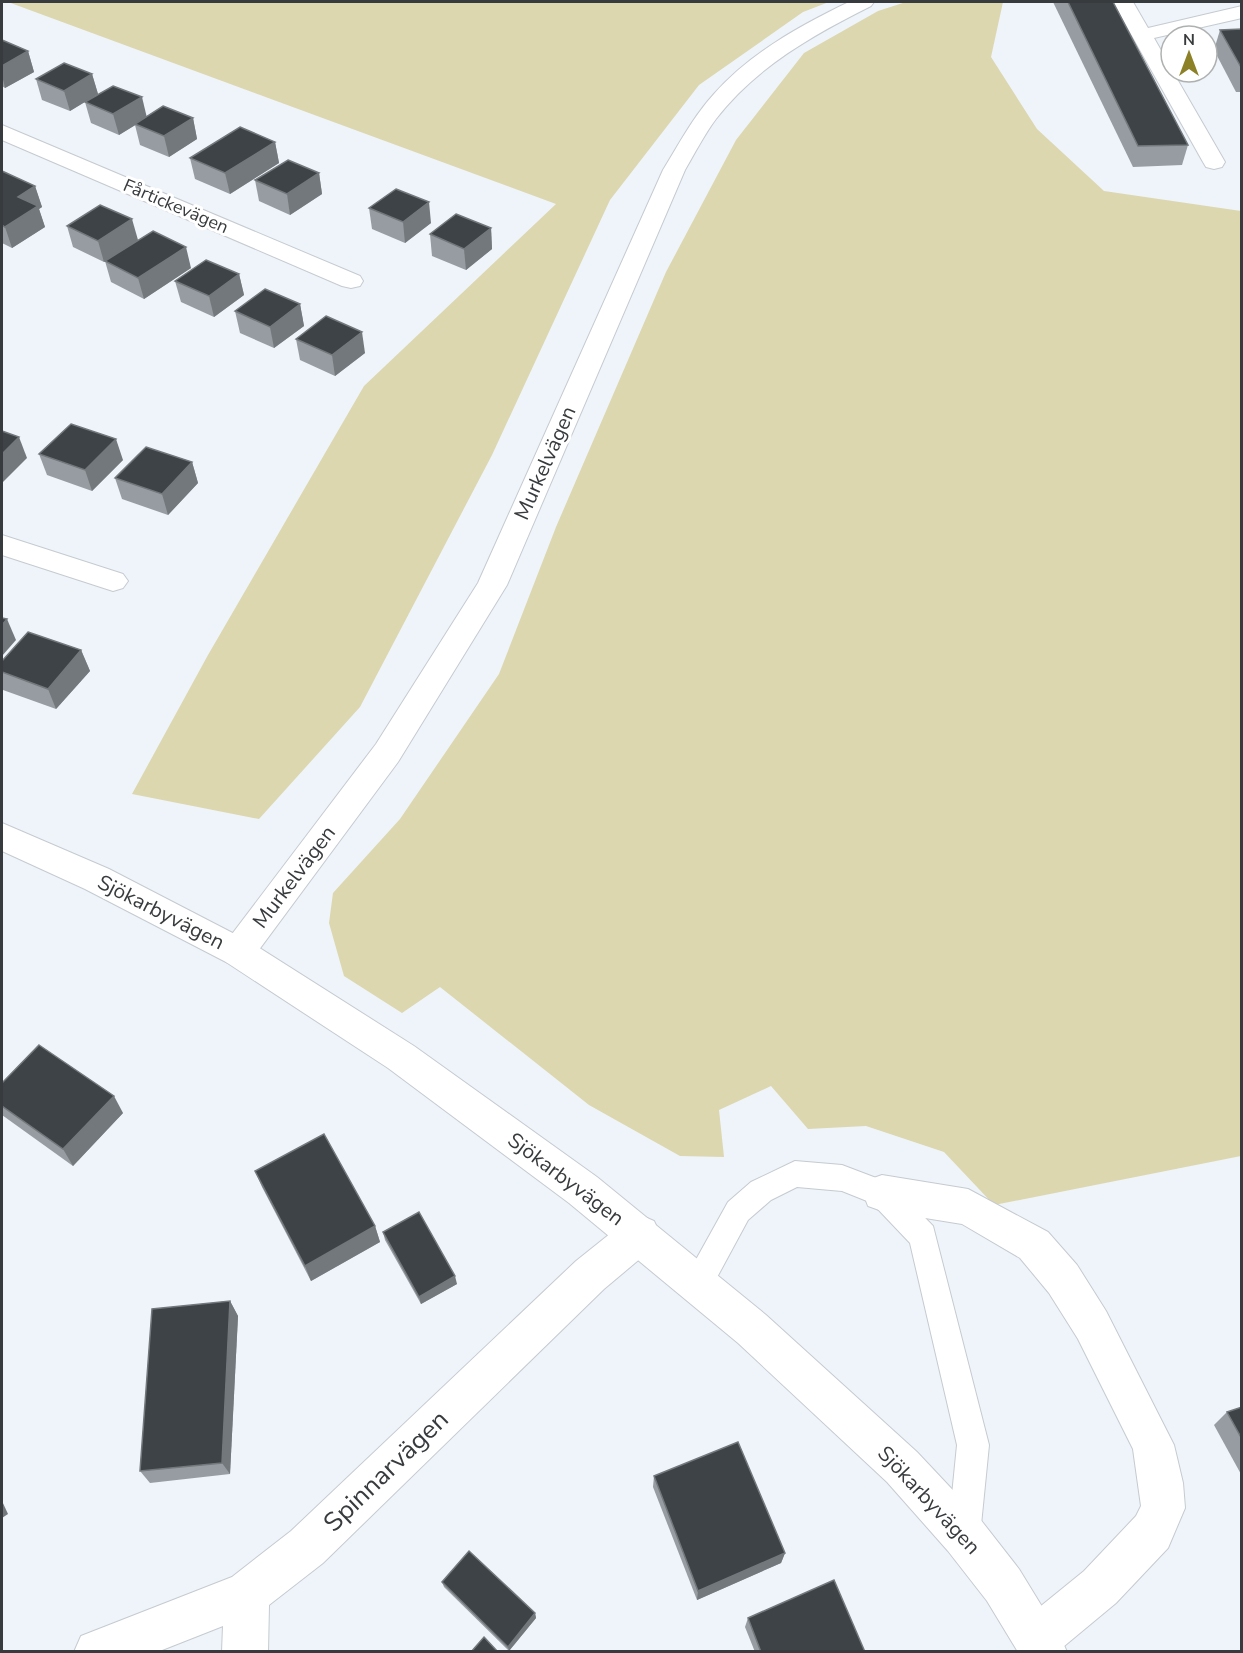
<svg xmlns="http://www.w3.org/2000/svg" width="1243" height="1653" font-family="'Nunito Sans',sans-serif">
<rect width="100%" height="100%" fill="#eef4fa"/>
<g fill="#dcd7ae">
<path d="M8 2H829L803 12 699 85 610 200 492 455 360 707 259 819 132 794 208 655 364 386 556 204Z"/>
<path d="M906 2H1003L991 57 1037 129 1104 191 1241 211V1156L994 1205 944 1152 866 1126 808 1129 771 1086 719 1110 724 1157 680 1156 589 1105 440 987 402 1013 344 976 329 923 333 893 400 819 499 674 556 527 666 272 736 140 804 53 878 11Z"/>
</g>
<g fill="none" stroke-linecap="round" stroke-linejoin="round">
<g stroke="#c5cbd0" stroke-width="2">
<path id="lane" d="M795 1161 842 1165 892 1184 933 1226 989 1445 980 1535 975 1546 964 1551 953 1546 948 1535 957 1445 910 1243 872 1203 842 1191 797 1187 771 1200 748 1220 708 1294 698 1298 688 1294 683 1284 688 1274 728 1202 751 1182Z"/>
</g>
<g stroke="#c5cbd0" stroke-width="2">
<g id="street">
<path d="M849 2H874L871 6C813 35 756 67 716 119 704 135 695 153 685 170L507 585 398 762 250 962 238 967 226 962 221 952 226 942 376 744 478 583 663 170C679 144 693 117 714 94 750 53 801 25 849 2Z"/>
<path d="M1113 2H1133L1148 28 1242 6V18L1154 38 1171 68V72H1173L1225 162 1222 167 1214 169 1206 167 1203 162Z"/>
<path d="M2 125 360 276 363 281 360 286 351 288 342 286 2 140Z"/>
<path d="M2 535 123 574 128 581 123 588 113 591 2 555Z"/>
<path d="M882 1175 968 1189 1048 1232 1077 1265 1106 1311 1174 1445 1183 1483 1185 1508 1168 1548 1116 1603 1057 1652H1018L1013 1639 1020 1623 1084 1571 1136 1516 1141 1506 1133 1449 1078 1339 1049 1293 1020 1258 962 1224 882 1211 868 1206 863 1193 868 1180Z"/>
<path d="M640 1215 654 1221 660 1234 654 1247 604 1289 323 1563 269 1605 268 1652H222L223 1626 157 1652H74L81 1636 232 1577 291 1531 576 1261 626 1221Z"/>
</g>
</g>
<g stroke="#c5cbd0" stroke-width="2">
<path id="secondary" d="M2 823 109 869 250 942 414 1046 597 1177 766 1315 917 1452 980 1519 1019 1569 1060 1636 1067 1652H1018L987 1601 948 1551 887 1482 738 1343 569 1203 388 1068 226 962 85 889 2 851Z"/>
</g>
<use href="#lane" fill="#fff" fill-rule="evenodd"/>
<use href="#street" fill="#fff" fill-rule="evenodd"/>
<use href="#secondary" fill="#fff" fill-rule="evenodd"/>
</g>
<g fill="#969ca1">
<path d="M1053 2H1113L1188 145 1182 165 1133 167Z"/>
<path d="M1242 29V92H1236L1214 50 1220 30Z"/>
<path d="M2 40 28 51 34 72 5 88 2 86Z"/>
<path d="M92 74 98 94 70 111 42 100 36 79Z"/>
<path d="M85 102 147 117 193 118 197 139 169 157 140 145 135 125 119 135 91 123Z"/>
<path d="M275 142 279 163 230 194 195 179 190 158Z"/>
<path d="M2 171 35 186 42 207 39 209 45 227 12 248 2 243Z"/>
<path d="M319 173 322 194 290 215 259 201 255 180Z"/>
<path d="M369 208 431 223 405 243 372 229Z"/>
<path d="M67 226 138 240 191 268 144 299 111 282 105 261 104 262 73 247Z"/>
<path d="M491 228 492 249 466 270 432 256 430 234Z"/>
<path d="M239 274 244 295 214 317 181 302 175 281Z"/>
<path d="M300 304 304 326 274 348 240 333 235 311Z"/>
<path d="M296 339 365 353 335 376 300 360Z"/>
<path d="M39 454 123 460 92 491 47 475Z"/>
<path d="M192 462 198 483 168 515 122 499 115 478Z"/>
<path d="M81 650 90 671 56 709 3 690 2 686V661Z"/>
<path d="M2 1083 123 1113 73 1166 2 1115Z"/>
<path d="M255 1171 375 1226 380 1242 311 1281 262 1187Z"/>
<path d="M383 1232 457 1284 421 1304 385 1240Z"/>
<path d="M230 1301 238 1316 230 1474 150 1483 140 1471Z"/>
<path d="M1242 1407V1476L1214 1425 1227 1412Z"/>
<path d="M654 1476 785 1553 781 1563 697 1600 653 1487Z"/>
<path d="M442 1582 535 1613 536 1618 509 1651 444 1587Z"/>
<path d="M748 1618 865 1652H755L745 1627Z"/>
</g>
<g fill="#73787d">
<path d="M28 51 34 72 5 88 2 75V66Z"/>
<path d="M92 74 98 94 70 111 64 91Z"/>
<path d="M142 97 147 118 119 135 113 114Z"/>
<path d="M193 118 197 139 169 157 164 136Z"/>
<path d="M275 142 279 163 230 194 225 173Z"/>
<path d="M319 173 322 194 290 215 287 194Z"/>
<path d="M35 186 42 207 39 209 45 227 12 248 5 227 18 197Z"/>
<path d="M429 202 431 223 405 243 403 222Z"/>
<path d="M132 219 138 240 104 262 98 241Z"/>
<path d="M491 228 492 249 466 270 464 249Z"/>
<path d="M186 247 191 268 144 299 138 278Z"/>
<path d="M239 274 244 295 214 317 209 296Z"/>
<path d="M300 304 304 326 274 348 270 327Z"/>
<path d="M362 332 365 353 335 376 332 355Z"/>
<path d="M19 437 27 458 2 483V454Z"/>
<path d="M116 439 123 460 92 491 85 470Z"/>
<path d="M192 462 198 483 168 515 162 494Z"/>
<path d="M7 619 16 640 2 656V625Z"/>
<path d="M81 650 90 671 56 709 48 689Z"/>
<path d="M114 1096 123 1113 73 1166 63 1149Z"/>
<path d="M375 1226 380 1242 311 1281 305 1266Z"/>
<path d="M455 1276 457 1284 421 1304 419 1297Z"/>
<path d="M230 1301 238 1316 230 1474 222 1463Z"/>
<path d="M2 1501 8 1514 2 1518Z"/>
<path d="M785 1553 781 1563 697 1600 698 1591Z"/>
<path d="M535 1613 536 1618 509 1651 508 1647Z"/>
</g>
<g fill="#3e4348" stroke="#73787d" stroke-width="1.5">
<path d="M1068 2H1113L1188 145 1138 146Z"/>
<path d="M1242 29V69L1220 30Z"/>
<path d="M2 40 28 51 2 66Z"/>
<path d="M64 63 92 74 64 91 36 79Z"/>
<path d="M113 86 142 97 113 114 85 102Z"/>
<path d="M163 106 193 118 164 136 135 124Z"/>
<path d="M240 127 275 142 225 173 190 158Z"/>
<path d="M288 160 319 173 287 194 255 180Z"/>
<path d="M2 171 35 186 18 197 38 206 5 227 2 225Z"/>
<path d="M396 189 429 202 403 222 369 208Z"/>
<path d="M100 205 132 219 98 241 67 226Z"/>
<path d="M456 214 491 228 464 249 430 234Z"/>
<path d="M153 231 186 247 138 278 105 261Z"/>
<path d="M206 260 239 274 209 296 175 281Z"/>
<path d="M265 289 300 304 270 327 235 311Z"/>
<path d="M326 316 362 332 332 355 296 339Z"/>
<path d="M71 424 116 439 85 470 39 454Z"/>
<path d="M2 431 19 437 2 454Z"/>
<path d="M146 447 192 462 162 494 115 478Z"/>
<path d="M2 618 7 619 2 625Z"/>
<path d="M28 632 81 650 48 689 2 672V661Z"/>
<path d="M39 1045 114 1096 63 1149 2 1106V1083Z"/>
<path d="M324 1134 375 1226 305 1266 255 1171Z"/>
<path d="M419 1212 455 1276 419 1297 383 1232Z"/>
<path d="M230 1301 222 1463 140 1471 152 1309Z"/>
<path d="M1242 1407V1439L1227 1412Z"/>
<path d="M738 1442 785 1553 698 1591 654 1476Z"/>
<path d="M469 1551 535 1613 508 1647 442 1582Z"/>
<path d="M834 1580 865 1652H761L748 1618Z"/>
<path d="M484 1637 498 1652H471Z"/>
</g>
<g text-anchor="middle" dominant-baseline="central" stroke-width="6" stroke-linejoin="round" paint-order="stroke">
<g font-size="18" fill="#383b3d" stroke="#fff">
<text transform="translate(176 206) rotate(23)">Fårtickevägen</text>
</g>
<g font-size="21" fill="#383b3d" stroke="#fff">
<text transform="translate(545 463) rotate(-66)">Murkelvägen</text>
<text transform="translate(294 877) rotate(-53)">Murkelvägen</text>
<text transform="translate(161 912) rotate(27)">Sjökarbyvägen</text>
<text transform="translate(566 1179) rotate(37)">Sjökarbyvägen</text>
<text transform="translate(929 1500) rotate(47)">Sjökarbyvägen</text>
</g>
<g font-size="26" fill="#383b3d" stroke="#fff">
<text transform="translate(386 1471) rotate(-44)">Spinnarvägen</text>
</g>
</g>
<rect width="1243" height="1653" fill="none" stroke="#383b3d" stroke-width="6"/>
<g transform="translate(1189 54)"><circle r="28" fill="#ffffff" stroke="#afb1b1" stroke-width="1.5"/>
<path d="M0-4.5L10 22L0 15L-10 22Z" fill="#8d8128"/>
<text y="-9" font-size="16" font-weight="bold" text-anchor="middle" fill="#383b3d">N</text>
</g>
</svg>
